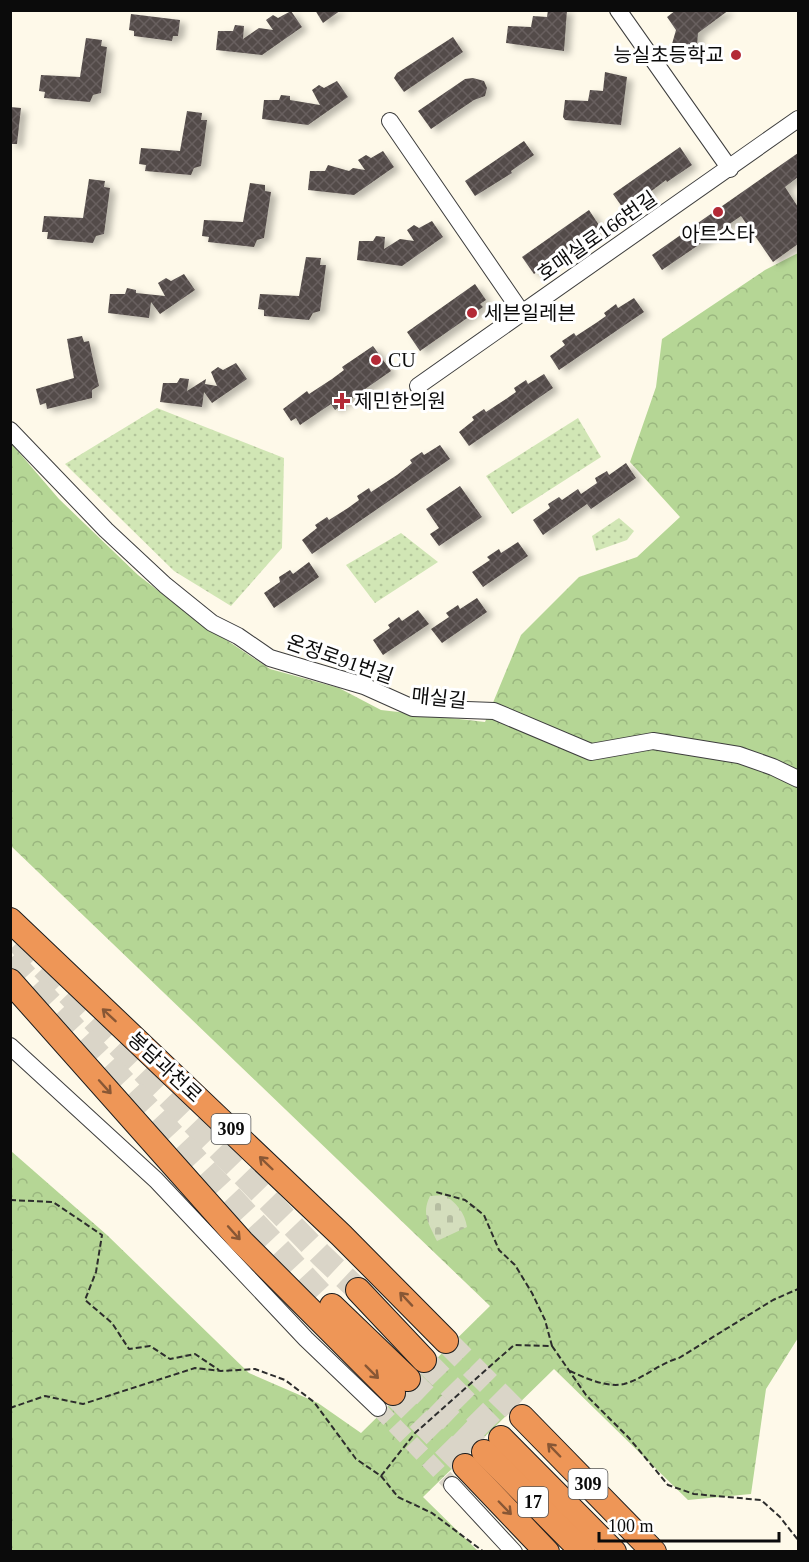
<svg xmlns="http://www.w3.org/2000/svg" width="809" height="1562" font-family="'Times New Roman','Noto Sans KR',serif">
<defs>
<pattern id="grass-dots" width="8" height="8" patternUnits="userSpaceOnUse" patternTransform="scale(1.5)"><rect width="8" height="8" fill="#d1e6b5"/><path d="M2 2h.1M6 6h.1" fill="none" stroke="#b2c49a" stroke-width="1.8" stroke-linecap="round"/></pattern>
<pattern id="forest-crowns" width="20" height="18" patternUnits="userSpaceOnUse" patternTransform="scale(1.5)"><rect width="20" height="18" fill="#b5d695"/><path d="M2 6a3 3 0 1 1 6 0M12 15a3 3 0 1 1 6 0" fill="none" stroke="#9ab67f"/></pattern>
<pattern id="cemetery-stones" width="16" height="16" patternUnits="userSpaceOnUse" patternTransform="scale(1.5)"><rect width="16" height="16" fill="#d4debd"/><path d="M2 7V4a2 2 0 0 1 4 0v3zM10 15v-3a2 2 0 0 1 4 0v3z" fill="#b5bda1"/></pattern>
<pattern id="building-cross-hatch" width="8" height="8" patternUnits="userSpaceOnUse" patternTransform="scale(1.5)"><rect width="8" height="8" fill="#534b48"/><path d="M0 0l8 8M0 8l8-8" fill="none" stroke="#67605e"/></pattern>
<filter id="shadow"><feDropShadow dx="6" dy="3.5" stdDeviation="3" flood-color="#0004"/></filter>
</defs>
<rect width="100%" height="100%" fill="#fef9e9"/>
<g fill="url(#grass-dots)">
<path d="M157 408 284 458 282 548 231 606 174 571 65 464Z"/>
<path d="M578 418 601 457 512 514 486 476Z"/>
<path d="M619 518 634 531 627 540 596 551 592 536Z"/>
<path d="M401 533 438 562 375 603 346 565Z"/>
</g>
<path fill="url(#forest-crowns)" d="M798 253V1338L766 1389 751 1494 688 1500 554 1369 423 1497 478 1551H11V1151L107 1235 249 1373 318 1403 361 1433 490 1306 11 846 10 442 59 499 138 575 192 617 270 669 339 688 381 710 485 722 521 635 579 577 637 557 680 517 630 462 656 387 662 339 765 270Z"/>
<path fill="url(#cemetery-stones)" d="M444 1195C456 1202 465 1213 467 1227L437 1241C429 1224 421 1214 430 1196Z"/>
<g fill="url(#building-cross-hatch)" filter="url(#shadow)">
<path d="M315 10H341L323 23Z"/>
<path d="M548 10H567L564 51 506 43 508 26 531 27 533 16 547 17Z"/>
<path d="M676 10H729L698 33 697 46 686 54 677 51 672 44 676 30 667 17Z"/>
<path d="M291 11 302 27 262 55 216 50 218 31H233L235 25 244 26 243 39 259 28 273 30 266 20 273 15 278 18Z"/>
<path d="M131 14 180 20 178 36H173L172 41 134 36V31L129 30Z"/>
<path d="M453 37 463 52 404 92 394 78 397 73Z"/>
<path d="M86 38 102 40 101 46 107 47 101 93 93 95 90 102 44 98 45 92 39 91 41 75 80 77Z"/>
<path d="M605 72 627 77 621 125 565 120 563 117 565 100 588 101 590 90 603 91Z"/>
<path d="M473 78 484 81 487 88 485 96 474 100 431 129 418 111 465 79Z"/>
<path d="M337 81 348 97 308 125 262 119 264 100H279L281 95 290 96V100L320 105 312 90 319 85 324 88Z"/>
<path d="M10 107 21 108 17 144H10Z"/>
<path d="M187 111 202 113 201 120H207L201 166 194 168 191 175 145 171 146 165 139 164 141 148 180 151Z"/>
<path d="M524 141 534 155 511 171 512 173 475 196 465 181Z"/>
<path d="M680 147 692 165 667 182 666 180 625 211 613 194Z"/>
<path d="M383 151 394 167 354 195 308 190 310 171H325L328 165 349 171 353 168 365 170 358 160 366 155 371 158Z"/>
<path d="M798 153V177L785 187 798 207V244L773 262 741 216 662 270 652 255Z"/>
<path d="M89 179 105 181 104 187 110 188 104 234 96 236 93 243 47 239 48 232H42L44 216 83 218Z"/>
<path d="M250 183 265 185V191L271 192 264 238 257 240 254 247 208 242 209 237 202 236 204 220 243 222Z"/>
<path d="M589 210 601 228 576 245 575 243 534 274 522 257Z"/>
<path d="M432 221 443 237 402 266 357 260 359 241H373L376 236 385 237 384 249 400 239 414 241 407 230 414 225 419 228Z"/>
<path d="M306 257 321 258 320 265H326L320 311 313 313 309 320 264 316V310L258 309 260 294 299 296Z"/>
<path d="M184 274 195 290 160 314 151 302 149 318 108 313 110 294H125L127 288 136 290V293L165 296 158 283 166 278 171 281Z"/>
<path d="M475 284 486 300 480 304 483 307 420 351 407 332Z"/>
<path d="M634 298 644 312 559 370 550 356 565 345 562 341 574 333 576 336 596 323 606 316 604 313 616 304 618 308Z"/>
<path d="M82 336 84 342 89 341 99 386 92 390V398L47 409 46 403 40 405 36 389 74 378 67 339Z"/>
<path d="M373 346 391 371 335 410 331 404 300 425 296 418 291 421 283 409 307 391 309 394 332 379 344 370 342 367Z"/>
<path d="M236 363 247 379 212 403 204 392 202 407 160 402 163 383H177L180 378 189 379 187 391 206 379 205 384 217 386 211 372 218 367 223 370Z"/>
<path d="M544 374 553 388 469 446 459 432 474 420 472 417 484 409 486 412 506 399 516 392 514 388 526 380 528 384Z"/>
<path d="M440 445 450 459 312 554 302 540 317 528 315 525 327 517 329 520 348 508 359 500 357 496 369 488 371 492 397 475 412 463 410 460 422 452 424 455Z"/>
<path d="M626 463 636 478 591 509 587 504 543 535 533 520 550 508 548 504 559 497 562 500 578 489 581 494 597 483 595 478 607 471 609 475Z"/>
<path d="M460 486 482 517 439 546 430 534 439 528 426 509Z"/>
<path d="M518 542 528 556 483 587 472 572 490 560 487 557 499 549 501 553Z"/>
<path d="M309 562 319 577 274 608 264 593 280 582 279 577 290 570 293 574Z"/>
<path d="M477 598 487 612 442 643 431 629 449 617 446 613 458 605 460 609Z"/>
<path d="M418 610 429 624 383 655 373 640 390 628 388 625 399 617 402 621Z"/>
</g>
<g fill="none" stroke-linecap="round" stroke-linejoin="round">
<path stroke="#dad5c8" stroke-width="16" stroke-dasharray="16 8" stroke-linecap="butt" d="M378 1408 452 1485"/>
<g stroke="#dad5c8" stroke-width="24" stroke-dasharray="24 12" stroke-linecap="butt">
<path d="M18 942 321 1255 358 1290"/>
<path d="M10 959 332 1306"/>
<path d="M446 1341 522 1417"/>
<path d="M424 1360 501 1438"/>
<path d="M408 1379 484 1452"/>
<path d="M393 1393 465 1466"/>
</g>
<g stroke="#3e3e3e" stroke-width="18">
<g id="minor">
<path d="M618 10 730 169"/>
<path d="M390 121 522 313"/>
<path d="M418 386 798 119"/>
<path d="M10 430 106 530 165 585 212 623 238 636 270 658 364 686 413 708 494 711 591 752 653 741 739 755 773 767 798 779"/>
<path d="M10 1046 156 1180 306 1339 378 1408"/>
<path d="M452 1485 514 1552"/>
</g>
</g>
<g stroke="#1c1c1c" stroke-width="26">
<g id="highway">
<path d="M10 920 341 1235 446 1341"/>
<path d="M10 981 242 1242 393 1393"/>
<path d="M358 1290 424 1360"/>
<path d="M332 1306 408 1379"/>
<path d="M522 1417 654 1552"/>
<path d="M501 1438 614 1552"/>
<path d="M484 1452 583 1552"/>
<path d="M465 1466 547 1552"/>
</g>
</g>
<g stroke="#2d2d2d" stroke-width="2" stroke-dasharray="6 3" stroke-linecap="butt">
<path d="M10 1200 53 1202 102 1235 96 1272 85 1300 112 1323 129 1349 150 1346 170 1359 195 1354 219 1370"/>
<path d="M552 1346 586 1395 629 1438 668 1485 694 1494 761 1500 780 1517 798 1540"/>
<path d="M570 1371C585 1378 607 1388 624 1384 643 1379 660 1363 679 1358L773 1300 798 1289"/>
<path d="M10 1408 45 1396 83 1404 195 1368 221 1371 255 1369 285 1380 314 1402 356 1459 381 1476 415 1433 514 1345 552 1346 545 1320 532 1293 515 1265 499 1250 484 1215 465 1200 436 1192"/>
<path d="M381 1476 398 1497 432 1513 484 1552"/>
</g>
<use href="#minor" stroke="#fff" stroke-width="16"/>
<use href="#highway" stroke="#ee9657" stroke-width="24"/>
</g>
<defs><path id="oneway-shaft" d="M-6 0H5M1.5-3L5.5 0L1.5 3" fill="none" stroke-width="1.6" stroke-linecap="round" stroke-linejoin="round" transform="scale(1.5)"/></defs>
<g stroke="#885735">
<use href="#oneway-shaft" transform="translate(109 1015) rotate(-137)"/>
<use href="#oneway-shaft" transform="translate(105 1087) rotate(48)"/>
<use href="#oneway-shaft" transform="translate(266 1163) rotate(-136)"/>
<use href="#oneway-shaft" transform="translate(234 1233) rotate(48)"/>
<use href="#oneway-shaft" transform="translate(406 1299) rotate(-133)"/>
<use href="#oneway-shaft" transform="translate(372 1372) rotate(45)"/>
<use href="#oneway-shaft" transform="translate(554 1450) rotate(-134)"/>
<use href="#oneway-shaft" transform="translate(505 1508) rotate(46)"/>
</g>
<g fill="#b32a36" stroke="#fff" stroke-width="2">
<circle cx="736" cy="55" r="6"/>
<circle cx="718" cy="212" r="6"/>
<circle cx="472" cy="313" r="6"/>
<circle cx="376" cy="360" r="6"/>
<path d="M339 392h6v6h6v6h-6v6h-6v-6h-6v-6h6z"/>
</g>
<g text-anchor="middle" dominant-baseline="central" stroke-width="6" stroke-linejoin="round" paint-order="stroke">
<g fill="#fff" stroke="#545454" stroke-width="1.5">
<rect x="211.5" y="1114" width="39" height="30" rx="4.5"/>
<rect x="568.5" y="1469" width="39" height="30" rx="4.5"/>
<rect x="518" y="1487" width="30" height="30" rx="4.5"/>
</g>
<g font-size="18" font-weight="bold" fill="#0b0b0b">
<text x="231" y="1129">309</text>
<text x="588" y="1484">309</text>
<text x="533" y="1502">17</text>
</g>
<g font-size="20" fill="#0b0b0b" stroke="#fff" text-anchor="start">
<text x="724" y="55" text-anchor="end">능실초등학교</text>
<text x="718" y="234" text-anchor="middle">아트스타</text>
<text x="484" y="313">세븐일레븐</text>
<text x="388" y="360">CU</text>
<text x="354" y="401">제민한의원</text>
</g>
<g font-size="20" fill="#0b0b0b" stroke="#fff">
<text transform="translate(597 236) rotate(-35)">호매실로166번길</text>
<text transform="translate(340 659) rotate(19)">온정로91번길</text>
<text transform="translate(439 698) rotate(6)">매실길</text>
<text transform="translate(165 1067) rotate(43)">봉담과천로</text>
</g>
</g>
<rect width="809" height="1562" fill="none" stroke="#0b0b0b" stroke-width="24"/>
<path d="M599 1532v9h180v-9" fill="none" stroke="#0b0b0b" stroke-width="3"/>
<text x="608" y="1532" font-size="18" fill="#0b0b0b" stroke="#ffffff" stroke-width="4.5" paint-order="stroke">100 m</text>
</svg>
